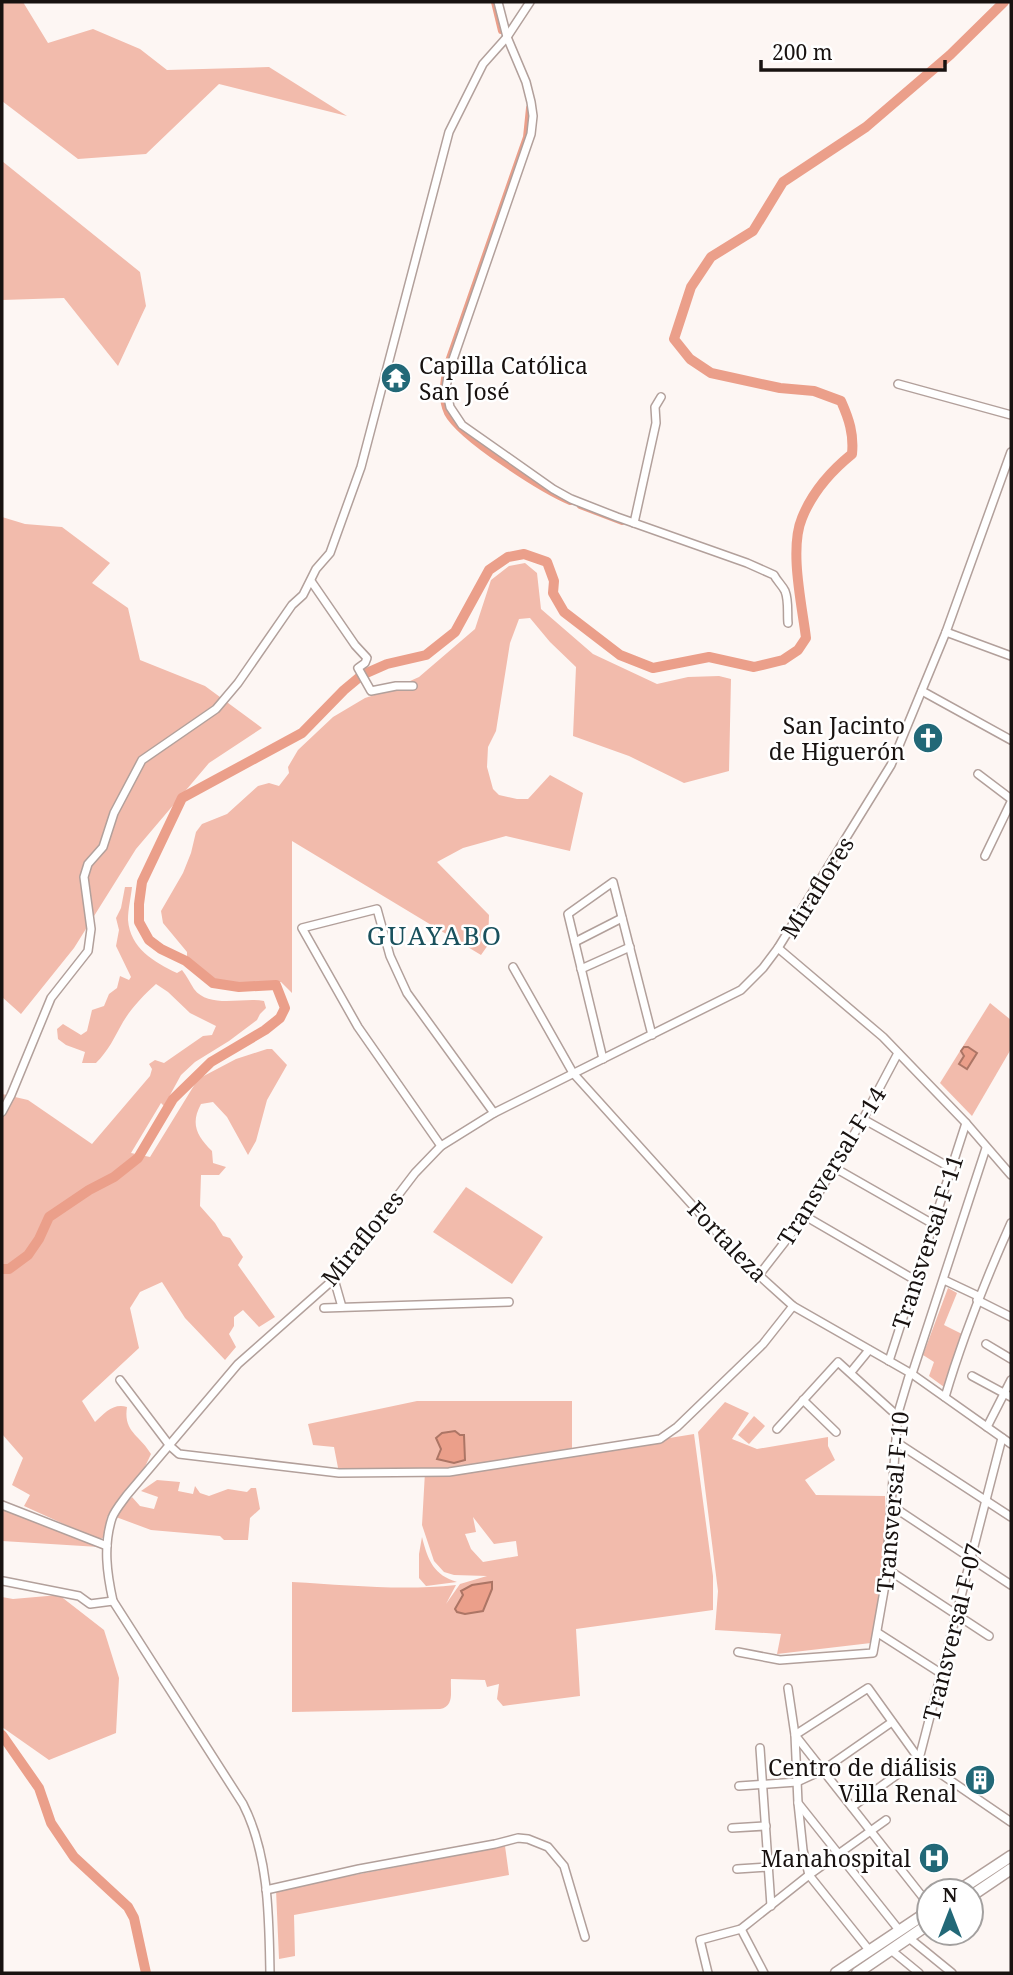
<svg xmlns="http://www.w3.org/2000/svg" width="1013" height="1975" font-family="'Noto Serif',serif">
<rect width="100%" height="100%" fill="#fdf6f3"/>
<g fill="#f2bbac" fill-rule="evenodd">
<path d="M2 2H23L48 43 93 29 140 49 167 70 269 67 347 116 219 84 146 154 78 159 2 101Z"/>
<path d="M2 161 140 272 146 306 118 366 64 298 2 300Z"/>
<path d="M2 517 25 524 62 527 110 563 92 583 128 608 140 660 205 686 262 728 209 763 136 849 74 948 21 1014 2 997Z"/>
<path d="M525 563 537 573 541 609 593 654 657 684 688 677 719 676 731 679 729 771 684 783 629 756 573 736 576 667 550 642 530 618 519 619 510 643 496 731 488 747 487 767 493 789 499 795 517 799H528L550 775 583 793 570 851 506 836 463 848 437 862 489 915 488 945 481 955 292 841V993L281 982 242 983 215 981 187 958V952L163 923 161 911 183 873 191 853 196 832 202 824 227 814 258 786 269 783 279 786 289 773 288 767 298 750 333 717 365 698 390 690 419 677 475 629 491 580 509 566Z"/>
<path d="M125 887H132C131 897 128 909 128 920 130 948 154 962 177 973L182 970C187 976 190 983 194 989 209 1009 243 997 264 1001L266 1008 260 1014 257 1020 229 1041 195 1062 181 1075 164 1106 161 1103 131 1153 150 1157 198 1079 236 1059 267 1049H272L287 1065 267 1100 256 1141 248 1155 227 1117 213 1102 201 1104C190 1124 197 1136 212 1151L213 1163 226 1167 219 1175H201L200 1206 215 1223 223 1236 230 1238 243 1257 238 1265 275 1317 259 1327 243 1310 234 1317V1326L229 1334 236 1347 225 1360 185 1318 162 1282 140 1292 130 1308 139 1348 82 1401 95 1422C105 1413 113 1403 127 1407 123 1432 140 1435 151 1454L143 1471 107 1517 104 1537 99 1540 24 1506 30 1495 12 1485 23 1458 2 1434V1094L28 1100 92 1144 150 1076 152 1069 149 1064 155 1060 164 1063 203 1036 212 1035 216 1026 190 1013 168 992 156 984C143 996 132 1007 123 1022 114 1038 109 1050 96 1063H82L85 1052 66 1045 58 1039 57 1029 63 1024 81 1035 87 1031 92 1010 104 1006 109 994 117 988 120 976 129 980 131 977 116 946 119 930 116 918 121 908Z"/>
<path d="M990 1003 1011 1020V1049L972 1116 940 1083Z"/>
<path d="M466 1187 543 1237 512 1284 433 1232Z"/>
<path d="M948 1288 957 1293 944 1325 962 1334 944 1387 929 1376 934 1362 923 1355Z"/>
<path d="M417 1401H572V1454L694 1434 713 1576V1610L576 1629 580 1696 503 1706 497 1699 499 1684 487 1687 485 1680 451 1679C450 1691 455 1706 440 1709L292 1712V1582C347 1585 401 1591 456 1585L446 1604 460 1584 487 1576 454 1575 444 1572 434 1561 422 1525 425 1472 339 1473 334 1447 313 1445 308 1424ZM473 1517 494 1544 516 1541 518 1556 483 1562 471 1549 465 1534 476 1532ZM472 1585 478 1613 459 1612 464 1595 462 1591Z"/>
<path d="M725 1402 749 1413 732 1439 757 1449 828 1437V1446L835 1460 805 1480 816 1495 885 1496C887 1545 885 1596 871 1643L777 1654 781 1634 715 1630 718 1591 698 1432Z"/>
<path d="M754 1416 765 1426 749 1444 738 1435Z"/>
<path d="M157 1480 180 1482 178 1491 193 1494 195 1486 200 1493 209 1496 228 1489 247 1492 251 1488H256L260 1509 250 1518 248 1540H224L220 1536 151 1530 116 1517V1513L132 1497 140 1506 154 1509 158 1497 141 1491Z"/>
<path d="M2 1507 99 1547 2 1541Z"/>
<path d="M422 1537C428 1561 434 1575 457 1582L426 1586 419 1578V1554Z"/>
<path d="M59 1595 104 1630 119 1678 116 1733 49 1760 2 1727V1597L13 1599Z"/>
<path d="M505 1846 509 1875 294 1915 295 1956 279 1959 276 1890Z"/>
</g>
<g fill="#eb9f8a" stroke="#ac7565" stroke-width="2">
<path d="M964 1047H968L977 1053 967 1069 959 1064 964 1056 961 1051Z"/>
<path d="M455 1431 460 1435H464L465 1460 454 1463 437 1459 441 1449 436 1438 442 1433Z"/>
<path d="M492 1582V1589L483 1611 465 1614 457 1612 455 1609 463 1595 461 1591 472 1585Z"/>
</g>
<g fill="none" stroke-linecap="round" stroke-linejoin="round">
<g stroke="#eb9f8a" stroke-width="6">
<path d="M494 2 501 31"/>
<path d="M529 108 526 137 447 364C443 380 440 398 447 413 460 438 542 490 570 502"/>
<path d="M580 506 622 522"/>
</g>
<g stroke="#eb9f8a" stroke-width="10">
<path d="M2 1269H9L28 1255 39 1239 49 1217 89 1190 114 1177 138 1158 173 1099 211 1062 265 1030 280 1018 285 1008 276 985 239 987 213 983 186 961 161 949 149 940 139 922V904L142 882 182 798 302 733 344 690 362 675 387 664 426 655 455 632 489 570 508 557 524 554 547 562 554 581 553 593 564 612 620 655 653 668 709 657 754 667 783 660 798 650 806 638C802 605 789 549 802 518 812 493 831 471 852 454 854 434 849 419 841 401L814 391 780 388 711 373 690 359 674 339 691 287 711 257 753 231 783 182 866 127 950 55 1004 2"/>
<path d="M2 1735 39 1788 51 1823 74 1857 128 1907 134 1918 146 1973"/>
</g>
<g stroke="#b2a09b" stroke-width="10">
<g id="street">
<path d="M498 2 507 37 526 82 531 102 533 116 531 134 449 371 446 388 450 407 462 425 553 489 571 499 617 517 747 563 774 575C777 581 782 585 785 591 789 601 787 613 788 623"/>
<path d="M898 384 1011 415"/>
<path d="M634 523 656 423 655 407 661 397"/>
<path d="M311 581 355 645 367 658 365 663 358 668 371 691 396 686H413"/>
<path d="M946 632 1011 656"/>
<path d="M922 691 1011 740"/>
<path d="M978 774 1011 799"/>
<path d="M985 856 1011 802"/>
<path d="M575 942 622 918"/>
<path d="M778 948 883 1037 966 1123 1011 1175"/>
<path d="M513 967 573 1073 740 1258 793 1306 912 1374 1011 1444"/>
<path d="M581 969 630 947"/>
<path d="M603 1059 568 914 613 882 652 1035"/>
<path d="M2 1112 11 1095 51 998 88 951 91 929 84 877 88 864 103 847 114 813 142 760 216 709 238 683 292 605 303 595 316 569 330 553 361 467 449 132 483 64 507 37 530 2"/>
<path d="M863 1119 951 1168"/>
<path d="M441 1146 358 1027 302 928 377 909 390 956 407 993 494 1113"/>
<path d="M835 1168 933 1224"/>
<path d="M805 1216 915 1280"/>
<path d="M759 1275 805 1216 863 1119 898 1053"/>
<path d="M334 1279 342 1307"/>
<path d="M944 1280 978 1296"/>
<path d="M977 1300 1011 1317"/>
<path d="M324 1308 509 1302"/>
<path d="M986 1344 1011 1359"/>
<path d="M889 1361 966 1123"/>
<path d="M851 1372 869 1350"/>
<path d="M972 1376 1011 1397"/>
<path d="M120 1380 170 1446 179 1454 339 1473 449 1472 660 1439 677 1427 763 1344 793 1306"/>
<path d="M945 1397C963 1336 985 1281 1011 1223"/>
<path d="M803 1400 836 1432"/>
<path d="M987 1427 1011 1380"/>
<path d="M777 1429 838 1362 892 1411"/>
<path d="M1002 1438 919 1759 1011 1822"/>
<path d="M896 1442 1011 1517"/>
<path d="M2 1505 107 1546"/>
<path d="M892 1506 1011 1585"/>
<path d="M887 1569 989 1636"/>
<path d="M3 1581 79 1596 90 1604 113 1601"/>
<path d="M878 1633 942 1674"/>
<path d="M738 1652 780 1660 873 1653 885 1585 898 1413 910 1373 912 1374 986 1148"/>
<path d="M788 1688 795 1735 929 1905"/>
<path d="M760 1748 771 1906"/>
<path d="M739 1786 797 1782 823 1770 892 1722"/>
<path d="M798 1803 803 1850 809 1875 869 1950"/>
<path d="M852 1807 919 1759 868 1688 795 1735 798 1803 899 1930"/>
<path d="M732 1828 766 1826"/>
<path d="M737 1869 769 1867"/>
<path d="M266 1890 359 1869 495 1844 518 1838 528 1839 548 1847 564 1866 585 1937"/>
<path d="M741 1929 764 1973"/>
<path d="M909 1938 952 1973"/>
<path d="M891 1950 919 1973"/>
<path d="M270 1973C269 1917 269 1855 243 1804L113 1601C107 1574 103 1546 112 1518 115 1510 122 1502 127 1495L238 1364 334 1279 415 1173 441 1146 494 1113 741 990 763 968 778 948 891 765 946 632 1011 452"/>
<path d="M708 1973 700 1940 741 1929 809 1875 886 1820"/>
</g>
</g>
<g stroke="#b2a09b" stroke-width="13">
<g id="primary">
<path d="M958 1891 1011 1856"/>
<path d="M971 1896 1011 1869"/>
<path d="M836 1973 929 1911"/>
<path d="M857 1973 929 1924"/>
</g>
</g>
<use href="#street" stroke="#fff" stroke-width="7"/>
<use href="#primary" stroke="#fff" stroke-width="10"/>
</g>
<defs>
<g id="temple-disc" transform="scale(1.575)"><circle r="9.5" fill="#226877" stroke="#fff"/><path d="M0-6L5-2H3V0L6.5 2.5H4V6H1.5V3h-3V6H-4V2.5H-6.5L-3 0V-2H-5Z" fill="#fff"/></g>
<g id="church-disc" transform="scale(1.575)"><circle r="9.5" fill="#226877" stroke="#fff"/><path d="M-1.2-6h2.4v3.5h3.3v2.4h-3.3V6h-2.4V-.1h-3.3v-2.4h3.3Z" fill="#fff"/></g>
<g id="building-disc" transform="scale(1.575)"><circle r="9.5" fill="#226877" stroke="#fff"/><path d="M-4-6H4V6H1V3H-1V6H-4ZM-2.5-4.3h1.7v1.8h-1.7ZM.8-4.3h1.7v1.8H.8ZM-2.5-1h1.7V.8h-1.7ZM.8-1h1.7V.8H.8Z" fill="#fff"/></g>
<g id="hospital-disc" transform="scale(1.575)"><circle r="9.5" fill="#226877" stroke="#fff"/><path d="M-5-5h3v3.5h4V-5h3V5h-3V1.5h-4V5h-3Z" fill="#fff"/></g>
</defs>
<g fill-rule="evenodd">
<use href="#temple-disc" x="396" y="378"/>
<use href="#church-disc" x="928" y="738"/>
<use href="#building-disc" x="980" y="1780"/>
<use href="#hospital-disc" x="934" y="1858"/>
</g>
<g text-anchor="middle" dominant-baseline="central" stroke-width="5" stroke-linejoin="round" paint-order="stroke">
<g font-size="23" fill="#181210" stroke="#fff" text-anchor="end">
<text x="419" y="365" text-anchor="start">Capilla Católica<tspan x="419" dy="26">San José</tspan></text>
<text x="905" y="725">San Jacinto<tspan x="905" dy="26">de Higuerón</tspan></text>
<text x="957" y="1767">Centro de diálisis<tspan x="957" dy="26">Villa Renal</tspan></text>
<text x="911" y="1858">Manahospital</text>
</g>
<g font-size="23" fill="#181210" stroke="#fff">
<text transform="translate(817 887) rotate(-58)">Miraflores</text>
<text transform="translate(831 1166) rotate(-58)">Transversal F-14</text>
<text transform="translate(362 1238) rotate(-51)">Miraflores</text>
<text transform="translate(728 1241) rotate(46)">Fortaleza</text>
<text transform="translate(927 1242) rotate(-72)">Transversal F-11</text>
<text transform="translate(892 1502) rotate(-85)">Transversal F-10</text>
<text transform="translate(952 1632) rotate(-76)">Transversal F-07</text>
</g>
<g font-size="26" letter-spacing="2" fill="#1a515d" stroke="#fff">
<text x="435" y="935">GUAYABO</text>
</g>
</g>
<rect width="1013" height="1975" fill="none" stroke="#181210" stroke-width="7"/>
<g transform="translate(950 1912)"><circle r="33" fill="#ffffff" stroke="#a3a09f" stroke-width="2"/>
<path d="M0-5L12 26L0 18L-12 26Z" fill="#226877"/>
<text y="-10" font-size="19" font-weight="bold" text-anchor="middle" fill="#181210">N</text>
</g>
<path d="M761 60v10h184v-10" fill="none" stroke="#181210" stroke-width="3.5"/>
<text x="772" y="60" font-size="21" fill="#181210" stroke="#ffffff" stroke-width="5" paint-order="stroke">200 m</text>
</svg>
